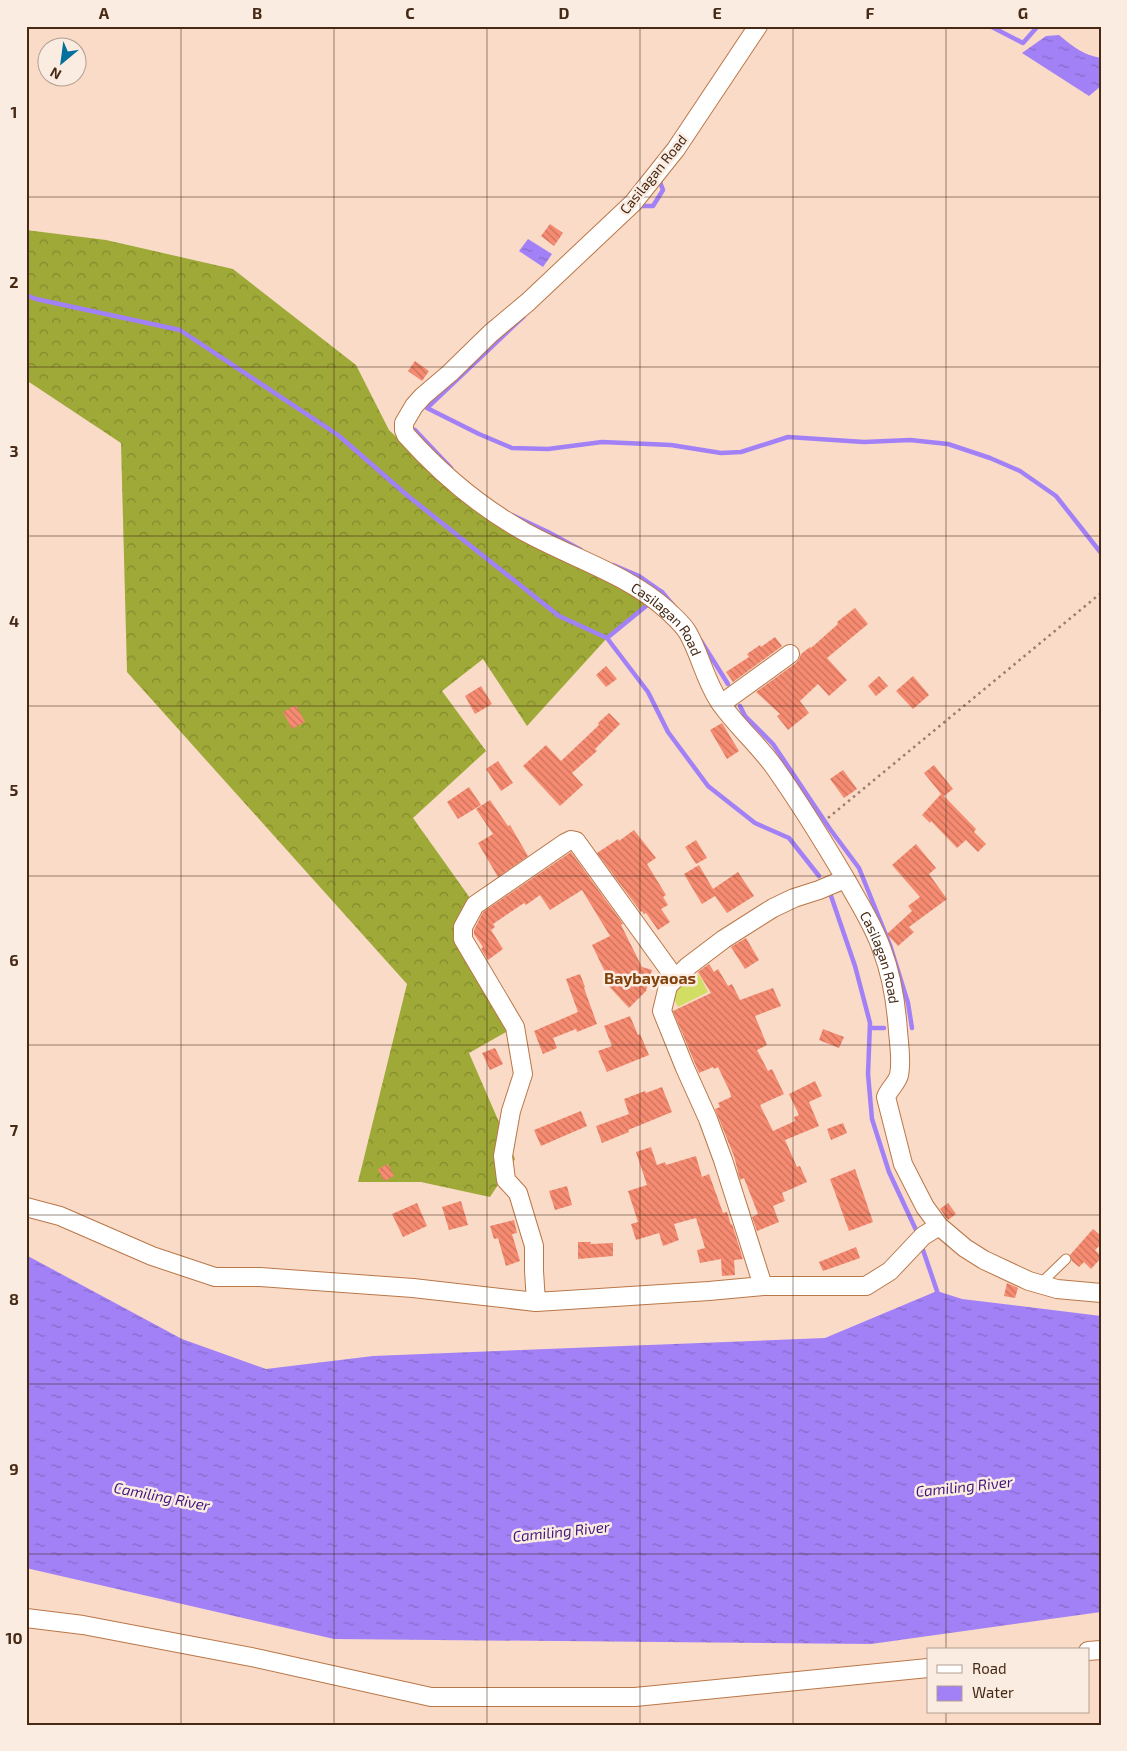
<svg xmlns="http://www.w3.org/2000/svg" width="1127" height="1751" font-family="'Exo 2',sans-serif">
<defs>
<pattern id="forest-crowns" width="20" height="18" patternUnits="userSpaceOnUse" patternTransform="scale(1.25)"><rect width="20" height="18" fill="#9ea937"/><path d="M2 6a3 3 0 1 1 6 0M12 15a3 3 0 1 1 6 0" fill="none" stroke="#838a2d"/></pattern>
<pattern id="water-ripples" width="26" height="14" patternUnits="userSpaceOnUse" patternTransform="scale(1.25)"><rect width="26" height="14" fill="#a281f7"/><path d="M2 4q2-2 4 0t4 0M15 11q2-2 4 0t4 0" fill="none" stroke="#866ac7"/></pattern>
<pattern id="building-back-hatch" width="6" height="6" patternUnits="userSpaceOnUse" patternTransform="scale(1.25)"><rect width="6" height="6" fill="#f68b71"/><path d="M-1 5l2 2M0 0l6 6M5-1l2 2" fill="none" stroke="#c9725c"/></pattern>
</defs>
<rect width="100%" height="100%" fill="#f9dbc8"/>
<path fill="url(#forest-crowns)" d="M26 230 106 240 233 269 356 365 389 430 428 467 654 599 607 638 527 726 483 659 442 691 486 751 413 818 475 905 463 927 515 1027 469 1053 515 1159 490 1197 421 1182H358L407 984 127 672 121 443 26 380Z"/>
<path fill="#d1de63" d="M699 974 708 992 678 1007 669 989Z"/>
<g fill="url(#water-ripples)">
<path d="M1059 35C1072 46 1083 55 1101 58V86L1089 96 1022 53 1046 36Z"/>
<path d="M528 239 552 254 543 267 519 251Z"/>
<path d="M26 1255 182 1339 266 1369 373 1356 825 1338 937 1291 962 1299 1101 1316V1612L871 1644 334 1639 26 1568Z"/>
</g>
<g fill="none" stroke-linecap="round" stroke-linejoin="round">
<g stroke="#a281f7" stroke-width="4.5">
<path d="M990 26 1023 43 1038 26"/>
<path d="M639 208 641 206H653L663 190 660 182 662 178"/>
<path d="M26 295 36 299 180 330 338 435 408 496 559 616 607 638 651 602"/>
<path d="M524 316 427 408 479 434 512 448 548 449 602 442 671 445 721 453 741 452 788 437 864 442 910 440 948 444 990 458 1020 471 1056 496 1101 553"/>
<path d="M415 430 451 468"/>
<path d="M512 515 548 532 581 550"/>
<path d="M613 565 639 576 662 592"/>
<path d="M661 593 662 592 673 605"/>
<path d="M607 638 648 692 668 732 708 786 755 823 789 838 819 876"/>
<path d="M701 641 728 684"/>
<path d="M740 706 745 716 773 744 830 829 859 868 890 945 908 1003 912 1028"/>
<path d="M831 896 855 966 870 1023 868 1074 872 1119 889 1172 916 1230"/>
<path d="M870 1028H884"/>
<path d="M923 1250 937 1291"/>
</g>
</g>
<g fill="url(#building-back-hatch)">
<path d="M550 224 563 233 554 246 541 236Z"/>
<path d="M415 361 429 371 422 381 408 371Z"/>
<path d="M855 608 868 624 827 658 847 680 829 696 818 684 800 701 809 713 788 730 777 716 780 714 756 692 796 663 799 659 801 654 810 647 811 648 838 624 837 622Z"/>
<path d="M775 637 782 646 733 682 726 672 749 657 747 654 760 645 761 647Z"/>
<path d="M606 666 617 679 606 687 596 675Z"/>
<path d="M879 676 888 686 876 696 868 686Z"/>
<path d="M913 676 929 695 913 709 896 691Z"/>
<path d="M481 686 492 704 475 714 465 696Z"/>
<path d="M296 705 305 722 292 729 283 712Z"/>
<path d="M609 713 620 724 595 749 597 751 572 773 583 785 560 806 523 766 546 745 561 761 599 725 598 723Z"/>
<path d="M722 723 739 751 727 759 710 730Z"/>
<path d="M498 761 513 783 501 791 486 769Z"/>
<path d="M934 765 953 789 944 796 976 829 974 832 986 844 978 852 966 840 957 848 931 821 930 823 922 815 941 794 924 773Z"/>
<path d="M843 770 857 789 844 798 830 779Z"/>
<path d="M469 787 481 805 458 819 447 802Z"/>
<path d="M490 800 508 826 510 825 528 856 498 877 478 843 493 834 476 809Z"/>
<path d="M634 830 656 858 647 864 666 895 663 897 668 905 661 909 670 922 658 930 646 913 644 914 642 911 641 912 597 853 618 839 619 841Z"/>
<path d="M696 840 707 858 696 864 685 847Z"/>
<path d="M916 844 936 868 929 874 947 899 909 927 914 932 898 946 887 934 912 911 908 906 920 897 892 865Z"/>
<path d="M571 852 623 924 621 925 642 967 652 970 646 991 629 1008 604 981 608 978 592 945 610 936 582 890 550 910 540 895 526 905 524 903 493 924 495 927 491 930 503 949 488 960 481 949 483 947 474 934V930L483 912Z"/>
<path d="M699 865 713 889 738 872 754 896 727 913 715 896 702 904 684 874Z"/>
<path d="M746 938 759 960 745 969 731 947Z"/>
<path d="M709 964 714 972 718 969 728 986 732 984 740 1000 773 988 781 1006 755 1016 767 1045 757 1050 768 1071 772 1069 784 1094 760 1105 773 1131 795 1121 794 1117 799 1115 789 1094 815 1081 822 1096 809 1102 819 1126 785 1140 797 1167 800 1166 807 1182 782 1193 785 1201 773 1206 779 1222 757 1231 752 1217 758 1214 744 1178 740 1180 734 1156 715 1109 720 1107 718 1103 731 1097 730 1092 718 1067 714 1069 713 1067 699 1073 673 1011 711 993 698 972Z"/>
<path d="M580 974 585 987 584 988 597 1024 577 1032 576 1029 553 1038 557 1048 543 1054 534 1031 578 1012 566 979Z"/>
<path d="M630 1016 638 1035 640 1034 649 1055 607 1072 598 1051 612 1046 604 1026Z"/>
<path d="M823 1029 844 1037 839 1048 819 1040Z"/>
<path d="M495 1048 503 1064 490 1070 482 1053Z"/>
<path d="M662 1087 672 1112 628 1130 629 1132 602 1143 596 1126 629 1114 624 1099 645 1091 646 1093Z"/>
<path d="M581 1111 587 1126 541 1146 534 1130Z"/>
<path d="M843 1123 847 1133 831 1140 827 1129Z"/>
<path d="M651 1147 657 1165 665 1162 666 1165 696 1156 702 1177 709 1174 723 1213 727 1212 731 1225 732 1224 743 1259 734 1260 735 1275 722 1276 721 1259 700 1263 697 1250 705 1248 696 1218 674 1224 679 1240 663 1246 659 1233 636 1240 631 1224 638 1222 628 1191 647 1185 636 1152Z"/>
<path d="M388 1164 394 1176 384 1181 378 1169Z"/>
<path d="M855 1169 873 1222 849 1231 830 1179Z"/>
<path d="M567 1186 572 1205 555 1210 549 1191Z"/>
<path d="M461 1201 468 1225 449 1230 442 1207Z"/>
<path d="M417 1203 427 1226 403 1237 392 1214Z"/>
<path d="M948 1203 956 1214 948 1220 940 1209Z"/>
<path d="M514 1220 517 1233 512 1234 520 1261 506 1266 498 1238 494 1239 490 1226Z"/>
<path d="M1093 1229 1101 1236V1244L1095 1250 1101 1256V1258L1091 1269 1084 1262 1079 1267 1072 1261 1070 1255Z"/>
<path d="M578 1242H591L590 1244 613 1243V1256L578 1259Z"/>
<path d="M856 1247 860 1258 823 1271 819 1262Z"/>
<path d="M1007 1283 1018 1288 1015 1298 1004 1296Z"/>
</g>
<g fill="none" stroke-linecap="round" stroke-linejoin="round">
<g stroke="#ba7748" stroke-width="11">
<path id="lane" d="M1040 1284 1066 1259"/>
</g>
<g stroke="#ba7748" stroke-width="20">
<g id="street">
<path id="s1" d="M758 26 676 149 633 203 528 302 491 333 450 373 423 396 414 406 404 423V430L406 435C440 473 480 507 525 532 572 558 627 574 667 610 674 617 683 624 688 633 700 654 705 680 719 701 735 725 758 744 775 768 801 805 825 844 848 883 860 905 874 926 882 950 892 976 896 1003 898 1031 899 1045 902 1061 899 1075 897 1083 889 1089 886 1097L903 1164 925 1207 939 1226 965 1248 984 1260 1029 1281 1057 1289 1101 1293"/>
<path d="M721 704 790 654"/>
<path d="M675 978 576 841 571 840 565 843 475 905 463 927V939L515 1027 523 1074 511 1111 503 1156 506 1180 518 1193 534 1246V1271L536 1302 709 1291 763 1286H866L890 1271 923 1236 939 1226"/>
<path d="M26 1207 60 1216 152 1256 215 1277H260L413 1288 536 1302"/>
<path d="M763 1286 723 1160 708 1119 685 1068 662 1011 668 986 687 967 724 939 773 908 794 898 819 890 845 879"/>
<path d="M26 1618 83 1625 256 1658 431 1697H635L928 1668"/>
<path d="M1088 1651 1101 1650"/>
</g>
</g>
<path stroke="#9b7d6a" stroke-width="2.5" stroke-dasharray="2.5 4" stroke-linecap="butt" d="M828 818 1101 593"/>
<use href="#lane" stroke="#fff" stroke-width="9"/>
<use href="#street" stroke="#fff" stroke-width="18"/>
</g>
<path fill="none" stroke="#472a16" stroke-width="1" stroke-opacity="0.55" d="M181 26V1725M334 26V1725M487 26V1725M640 26V1725M793 26V1725M946 26V1650M26 197H1101M26 367H1101M26 536H1101M26 706H1101M26 876H1101M26 1045H1101M26 1215H1101M26 1384H1101M26 1554H1101M946 1712V1725"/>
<g text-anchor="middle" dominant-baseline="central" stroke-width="5" stroke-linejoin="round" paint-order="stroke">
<g font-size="14" fill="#472a16" stroke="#fbece2">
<text transform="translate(653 174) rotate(-51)">Casilagan Road</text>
<text stroke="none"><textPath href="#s1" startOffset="871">Casilagan Road</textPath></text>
<text stroke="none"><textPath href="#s1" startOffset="1276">Casilagan Road</textPath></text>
</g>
<g font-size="15" font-style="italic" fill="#40167e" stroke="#fbece2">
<text transform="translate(964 1486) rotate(-6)">Camiling River</text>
<text transform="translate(162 1496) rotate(11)">Camiling River</text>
<text transform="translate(561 1531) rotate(-6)">Camiling River</text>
</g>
<g font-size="16" font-weight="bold" fill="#80420c" stroke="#fbece2">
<text x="650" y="977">Baybayaoas</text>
</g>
</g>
<rect width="1127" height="1751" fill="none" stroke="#fbece2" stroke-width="55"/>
<rect x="927" y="1648" width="162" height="65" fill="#fbece2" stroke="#b39e90"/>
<rect x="937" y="1665" width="25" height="8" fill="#ffffff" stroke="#b39e90"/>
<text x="972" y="1674" font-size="15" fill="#472a16">Road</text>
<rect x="937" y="1686" width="25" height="15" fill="url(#water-ripples)" stroke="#b39e90"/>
<text x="972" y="1698" font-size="15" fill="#472a16">Water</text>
<g transform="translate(62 62) rotate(209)"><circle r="24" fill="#fbece2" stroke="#b39e90"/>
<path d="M0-4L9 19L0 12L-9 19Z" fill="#04719d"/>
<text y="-8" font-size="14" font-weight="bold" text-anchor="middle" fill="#472a16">N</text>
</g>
<rect x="28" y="28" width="1072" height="1696" fill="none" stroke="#472a16" stroke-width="2"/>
<g font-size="16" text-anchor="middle" font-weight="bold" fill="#472a16">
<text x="104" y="19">A</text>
<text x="257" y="19">B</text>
<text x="410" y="19">C</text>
<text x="564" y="19">D</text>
<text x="717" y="19">E</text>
<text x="870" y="19">F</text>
<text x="1023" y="19">G</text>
<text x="14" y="118">1</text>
<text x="14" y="288">2</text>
<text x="14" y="457">3</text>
<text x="14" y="627">4</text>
<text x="14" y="796">5</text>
<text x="14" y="966">6</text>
<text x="14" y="1136">7</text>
<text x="14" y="1305">8</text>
<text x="14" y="1475">9</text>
<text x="14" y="1644">10</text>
</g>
</svg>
